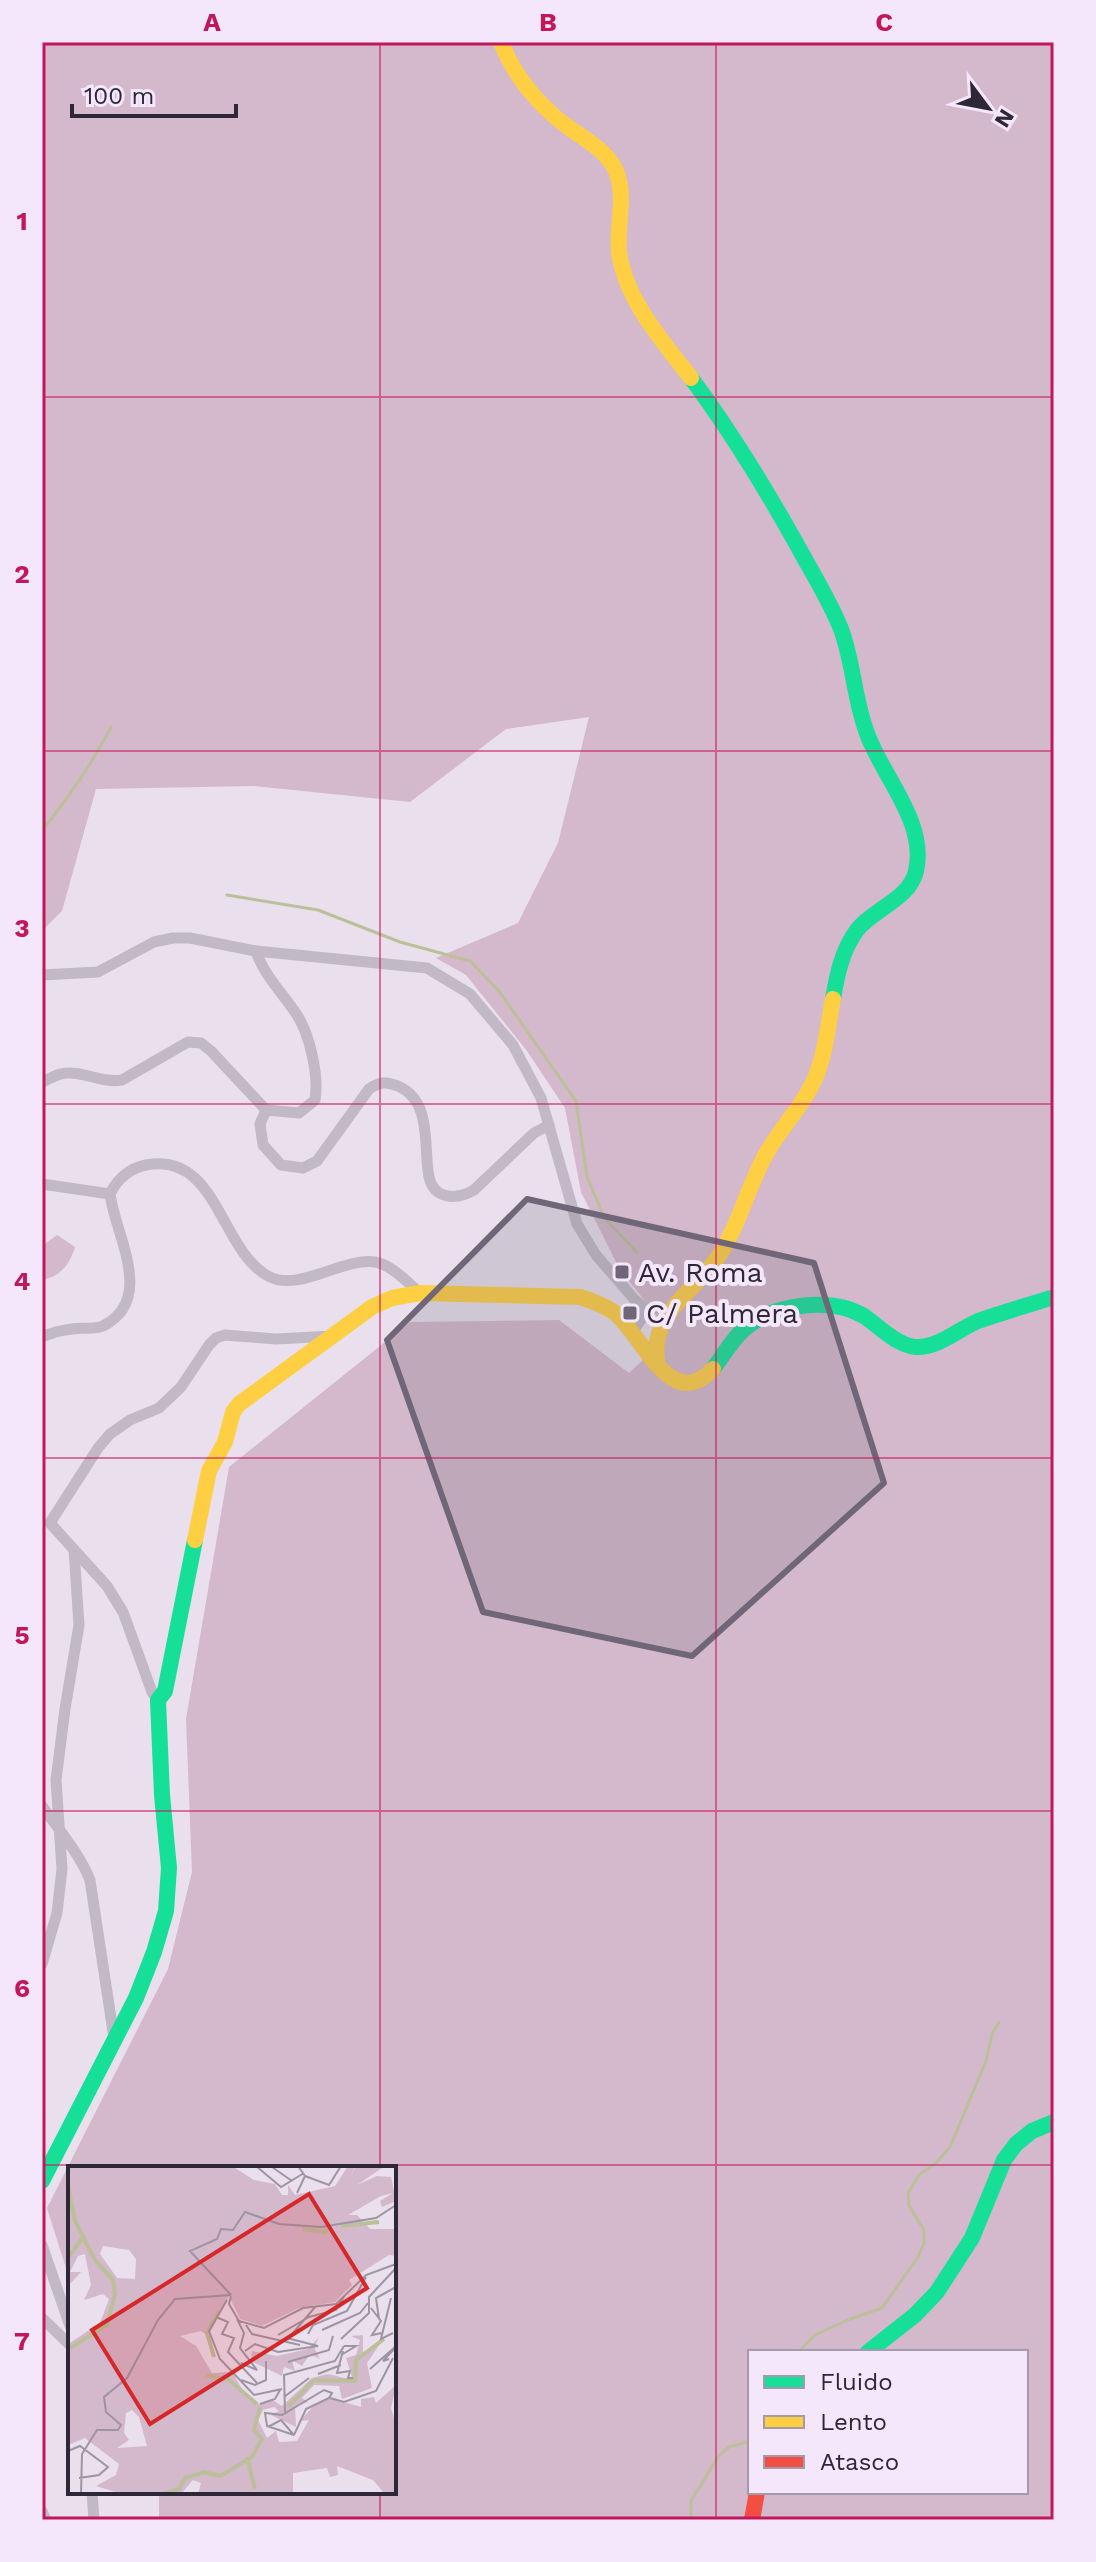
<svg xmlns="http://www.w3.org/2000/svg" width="1096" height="2562" font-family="'Work Sans',sans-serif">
<rect width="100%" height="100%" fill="#e9dfed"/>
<g fill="#d4b8cb" fill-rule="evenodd">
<path d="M42 42H1054V2520H159V2492H394V2168H70V2281L47 2208 168 1969 192 1872 186 1719 229 1467 410 1322 559 1320 629 1373 662 1342 666 1328 619 1268 581 1192 565 1108 527 1051 466 975 436 958 518 923 558 843 589 717 506 729 410 802 253 786 96 789 62 911 42 931ZM750 2352H1026V2492H750Z"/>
<path d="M57 1235 75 1247C70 1264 60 1277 42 1280V1246Z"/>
</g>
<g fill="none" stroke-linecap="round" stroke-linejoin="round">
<g stroke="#bcc09a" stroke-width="3">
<path d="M42 831C68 798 92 764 111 727"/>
<path d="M227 895 318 910 400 942 470 961 499 991 576 1101 587 1177 605 1219 637 1252"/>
<path d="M798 2352 815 2335 850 2319 882 2308 918 2257 924 2243V2230L909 2206 908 2193 919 2175 936 2163 950 2147 986 2061 992 2034 999 2022"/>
<path d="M691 2520V2501L718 2457 729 2447 750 2441"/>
</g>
<g stroke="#c1b9c6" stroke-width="11">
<path d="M256 951C264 976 283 993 297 1015 310 1035 319 1076 315 1100L299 1113 266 1110"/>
<path d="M42 975 98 972 154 942 173 938H190L256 951 427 968 470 994 513 1045 541 1098 577 1224 596 1255 635 1300 643 1307 645 1314 633 1331"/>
<path d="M42 1082C48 1080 55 1075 61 1074 81 1069 101 1084 122 1080L188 1042 201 1043 211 1051 266 1110 260 1124 263 1145 281 1165 303 1168 317 1161 369 1089C379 1082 386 1081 398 1086 433 1101 423 1148 429 1177 434 1200 457 1200 474 1190L534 1133 549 1125"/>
<path d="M42 1184 110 1194C117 1179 130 1168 146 1165 217 1151 220 1250 268 1276 298 1293 343 1257 375 1262 392 1265 407 1282 420 1293"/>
<path d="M638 1309C648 1305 662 1310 673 1308"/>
<path d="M42 1337C51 1333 62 1330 72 1329 82 1327 94 1330 103 1326 156 1299 115 1235 110 1194"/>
<path d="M50 1523 98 1448 110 1434 130 1420 159 1408 181 1387 209 1345 216 1338 225 1335 276 1339 333 1336"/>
<path d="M50 1523 107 1586 123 1612 152 1692 158 1700"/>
<path d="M42 1806C59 1830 79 1853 90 1880L114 2038"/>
<path d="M42 1964 57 1913 62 1869 56 1780 65 1709 79 1625 74 1550"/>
<path d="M42 2245 70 2326"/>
<path d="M42 2318 70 2345"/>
<path d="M92 2492 94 2520"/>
<path d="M42 2511 46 2520"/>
</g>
<g stroke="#16e098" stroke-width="16">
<path d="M691 378C730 430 764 486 796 543 811 571 829 599 841 629 854 664 854 701 868 736 884 778 927 823 916 871 910 899 873 909 857 930 842 950 837 975 833 999"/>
<path d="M713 1369C723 1356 731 1341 743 1330 773 1304 830 1296 864 1316 880 1327 896 1345 916 1347 938 1348 959 1329 978 1321 1003 1312 1029 1305 1054 1297"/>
<path d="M42 2181 136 1998 154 1952 166 1911 169 1868 162 1795 158 1700 165 1691 195 1540"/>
<path d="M868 2352 915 2315 937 2292 972 2238 1004 2160 1016 2144 1032 2131 1054 2122"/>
</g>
<g stroke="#ffcf43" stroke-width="16">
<path d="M501 42C514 76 539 106 568 127 584 139 604 149 614 167 628 193 616 224 619 252 625 299 663 342 691 378"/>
<path d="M657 1360C650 1311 697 1291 720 1254 740 1223 748 1186 766 1154 781 1127 804 1105 816 1076 826 1052 828 1024 833 999"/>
<path d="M195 1540 209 1471 225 1442 233 1412 239 1404 372 1307 392 1298 420 1293 580 1297C593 1301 604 1305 615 1313 643 1336 670 1414 713 1369"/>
</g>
<path stroke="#f24e42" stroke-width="16" d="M752 2520 757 2492"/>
</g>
<path fill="#6f6777" fill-opacity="0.2" stroke="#6f6777" stroke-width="6" stroke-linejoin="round" d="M527 1199 814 1263 884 1483 692 1656 483 1612 387 1340Z"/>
<path fill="none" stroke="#c2185b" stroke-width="2" stroke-opacity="0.55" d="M380 42V2168M716 42V2520M42 397H1054M42 751H1054M42 1104H1054M42 1458H1054M42 1811H1054M42 2165H1054M380 2492V2520"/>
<g fill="#6f6777" stroke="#f4e6fb" stroke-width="3">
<rect x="614" y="1264" width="16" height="16" rx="4"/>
<rect x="622" y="1305" width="16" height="16" rx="4"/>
</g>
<g text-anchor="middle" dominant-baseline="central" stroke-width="8" stroke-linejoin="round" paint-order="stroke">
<g font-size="28" fill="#2e2737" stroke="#f4e6fb" text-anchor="start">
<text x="638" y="1272">Av. Roma</text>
<text x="646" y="1313">C/ Palmera</text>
</g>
</g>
<g transform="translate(68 2166)">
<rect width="328" height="328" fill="#e9dfed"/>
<path d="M0 0H164L186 14 207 18 214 29H220V19L227 29 267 20 280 0 287 1 282 12 288 0H317L289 19 309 10 323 11 328 35 314 41 312 35 325 27 313 30 280 49H289L302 63H328V90L321 89 281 114 284 119 267 136 231 142 194 160 172 153 161 130 140 170 133 165 112 170 128 180 144 207 164 206 180 233 192 238 203 233 214 240 244 212 260 208 285 214 278 192 288 189 292 174 283 170 295 169V189L314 175 299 197 304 222 274 233 271 220 246 219 234 232 240 236 227 240 228 261 203 249 211 245 206 241 195 244 190 254 199 272 208 265 211 276 229 275 241 254 232 255 247 238 263 232 293 241V233L306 231 308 237 328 219 323 242 326 252 328 238V328H317L305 314 269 300 270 309 262 311 259 302 225 307V328H130L133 317 125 314 113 328H54L28 320 48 309 51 298 17 272 0 279V178L32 157 41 133 35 128 16 134 23 119 17 88 10 90 2 106H13L0 120ZM35 80 61 84 68 93 67 113 49 112 32 88ZM64 244 71 251 79 280 49 282 61 274 56 267 58 247ZM251 171 246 181 252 193 242 188 234 200 224 194 227 205 216 201 214 210 183 195 184 185 209 190 240 183Z" fill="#d4b8cb" fill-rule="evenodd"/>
<path fill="none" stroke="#bcc09a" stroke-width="4" d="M0 20 7 55 27 94 45 114 47 128 39 159 0 183M273 60 311 56M234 63 257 66 263 61M0 92 15 71M146 191 139 167 151 145M138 209 161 214 189 238M220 241 246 214 287 215 288 194 316 173M179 291 187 323M95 328 111 323 117 312 136 306 152 310 184 291 194 273 186 264 192 241"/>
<path fill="none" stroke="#9e95a4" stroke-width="2" d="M188 0 213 21 236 7M204 1 224 15M237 10 261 19 273 0M229 27 237 10 230 0M163 129 122 85 149 73 153 63 165 64 177 46 211 58 253 61 308 52 328 39M163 130 161 138 171 155 196 162 235 142 268 138 298 109 328 98M323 132 313 173 325 167M159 134 141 165 152 193 186 229 214 223M303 142 313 155 304 169 314 167M148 151 160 156 154 168 166 172 160 186 189 217M169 153 176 167 172 182 189 204 173 197M311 153 308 132 328 121M178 159 184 168 232 179M254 164 292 147 300 137M240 168 245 159 279 145 298 111M210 169 241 151 268 144 277 129M273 173 301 147V131L328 102M219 174 248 140M177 185 187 178 210 186 250 180 219 172M275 185 269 207 282 205 280 212H285M275 188 288 180H276M321 193 315 195 327 182M220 196 261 184 265 170M302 203 327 181M250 208 273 199M173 214 187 219 198 214V195M216 231 241 212M262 232 276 236 308 225 325 192M192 238 207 233 212 224M217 246 216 209 267 195 276 180M200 261 213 254 225 268M226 269 199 260 197 247 214 249 256 224 264 227 261 232M226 269 238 243 261 232M0 285 12 280 40 301 31 309 11 312M13 328 14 288 29 264H50L53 259 38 246 36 231 59 212 90 154 107 133 163 129"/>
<path fill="#d62828" fill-opacity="0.15" stroke="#d62828" stroke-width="4" d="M241 28 299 122 82 258 24 164Z"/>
<rect width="328" height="328" fill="none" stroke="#2e2737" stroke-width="4"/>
</g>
<rect width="1096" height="2562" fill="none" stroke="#f4e6fb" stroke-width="88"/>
<rect x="748" y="2350" width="280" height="144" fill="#f4e6fb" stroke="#a59aad" stroke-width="2"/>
<rect x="764" y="2376" width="40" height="12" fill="#16e098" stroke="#a59aad" stroke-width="2"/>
<text x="820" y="2390" font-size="24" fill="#2e2737">Fluido</text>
<rect x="764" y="2416" width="40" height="12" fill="#ffcf43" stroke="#a59aad" stroke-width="2"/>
<text x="820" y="2430" font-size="24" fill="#2e2737">Lento</text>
<rect x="764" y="2456" width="40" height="12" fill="#f24e42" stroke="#a59aad" stroke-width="2"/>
<text x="820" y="2470" font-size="24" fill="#2e2737">Atasco</text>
<g transform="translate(988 108) rotate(122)" stroke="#f4e6fb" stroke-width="6" paint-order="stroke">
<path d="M0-6L14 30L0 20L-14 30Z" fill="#2e2737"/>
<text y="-12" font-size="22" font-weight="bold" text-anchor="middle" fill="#2e2737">N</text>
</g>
<path d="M72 104v12h164v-12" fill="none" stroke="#2e2737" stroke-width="4"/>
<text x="84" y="104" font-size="24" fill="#2e2737" stroke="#f4e6fb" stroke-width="6" paint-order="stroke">100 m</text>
<rect x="44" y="44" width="1008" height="2474" fill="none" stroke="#c2185b" stroke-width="3"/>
<g font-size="26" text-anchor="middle" font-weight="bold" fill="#c2185b">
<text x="212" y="31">A</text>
<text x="548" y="31">B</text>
<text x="884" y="31">C</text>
<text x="22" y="230">1</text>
<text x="22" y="583">2</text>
<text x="22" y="937">3</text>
<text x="22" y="1290">4</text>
<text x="22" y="1644">5</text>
<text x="22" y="1997">6</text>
<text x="22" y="2350">7</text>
</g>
</svg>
